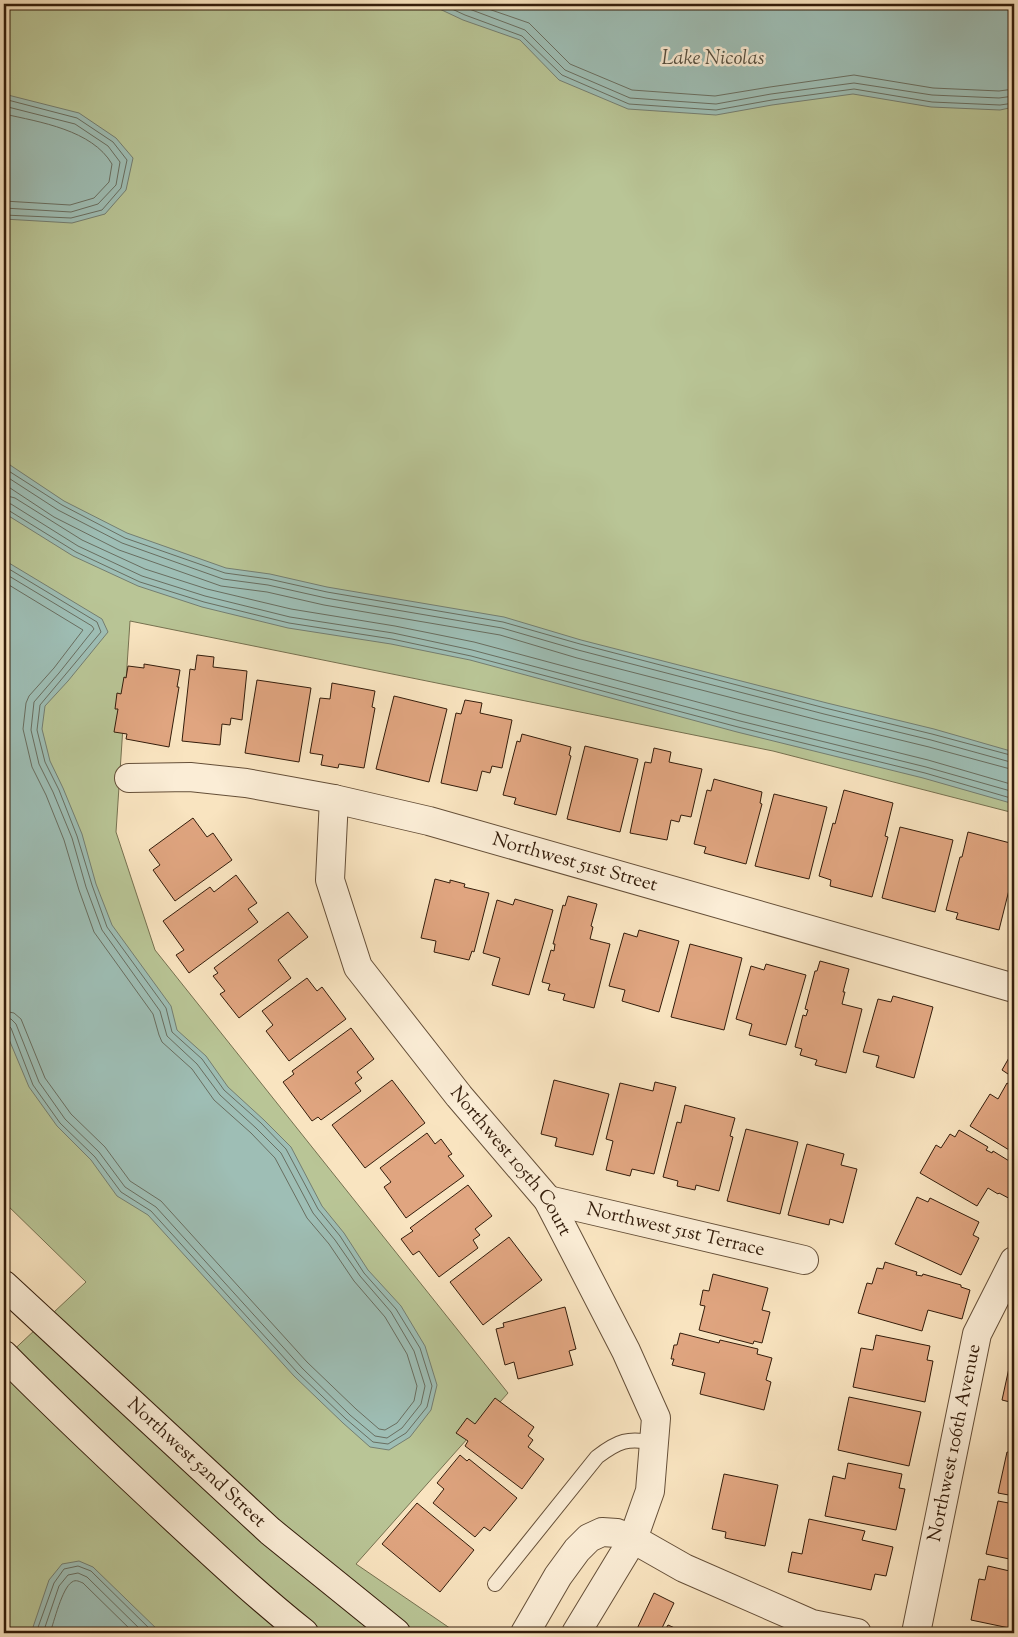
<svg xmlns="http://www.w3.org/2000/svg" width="1018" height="1637" font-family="'Sorts Mill Goudy',serif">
<rect width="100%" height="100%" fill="#f9e4c0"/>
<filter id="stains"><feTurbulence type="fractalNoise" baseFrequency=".004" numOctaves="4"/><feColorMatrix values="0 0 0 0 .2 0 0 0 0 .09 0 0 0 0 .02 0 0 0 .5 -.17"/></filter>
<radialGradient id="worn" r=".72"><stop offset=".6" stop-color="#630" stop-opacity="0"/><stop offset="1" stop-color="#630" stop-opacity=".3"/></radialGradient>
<path fill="#b9c596" stroke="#767150" d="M4 4H1014V813L773 751 130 621 116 832 155 950 508 1393 356 1564 457 1633H4V1359L86 1282 4 1202Z"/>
<g fill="#9ebeb5" stroke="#747e71">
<path d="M429 4H1014V107L1000 110 931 107 853 94 772 105 716 115 628 109 559 80 520 40 463 20Z"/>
<path d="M4 94 79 113 116 138 133 158 126 190 105 214 72 223 4 219Z"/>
<path d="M4 461 64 501 127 533 226 568 270 574 327 587 504 617 581 640 827 703 934 729 1014 752V804L923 778 737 732 470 660 391 644 288 628 202 607 138 586 73 556 4 513Z"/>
<path d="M4 560 102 619 108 632 68 681 45 706 42 729 50 761 63 788 82 834 96 884 112 925 171 1006 177 1030 206 1056 228 1087 264 1120 291 1147 322 1206 344 1233 368 1270 401 1306 425 1346 437 1385 431 1410 410 1437 389 1450 370 1447 343 1423 294 1376 148 1215 117 1196 91 1160 57 1126 29 1087 8 1037 4 1022Z"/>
<path d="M79 1561 93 1567 161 1633H31L49 1580 62 1564Z"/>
</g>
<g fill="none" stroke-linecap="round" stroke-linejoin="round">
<g stroke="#696e60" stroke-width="1">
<path d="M441 4 465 15 522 36 562 75 629 104 716 110 772 100 854 89 932 102 1000 105 1014 103"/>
<path d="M456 4 525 30 565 70 630 98 716 104 771 94 854 83 932 95 999 98 1014 96"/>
<path d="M474 4 529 23 570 64 632 90 715 96 770 87 854 75 933 88 999 91 1014 89"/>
<path d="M4 99 77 118 113 142 127 160 121 188 102 210 71 218 4 215"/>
<path d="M4 106 75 124 108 146 120 162 116 185 98 204 71 212 4 208"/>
<path d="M4 114C40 122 92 130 112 164L109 182 94 198 70 205 4 201"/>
<path d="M4 468 62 505 125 538 225 573 269 579 327 592 503 622 580 644 825 708 932 734 1014 756"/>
<path d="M4 475 58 510 122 543 223 579 268 585 326 598 502 628 578 650 824 714 931 740 1014 763"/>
<path d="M4 484 54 517 119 550 221 586 267 592 324 605 500 635 577 658 822 721 929 747 1014 770"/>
<path d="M4 495 15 498 82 540 145 569 207 589 291 609 395 626 474 642 742 714 928 760 1014 785"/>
<path d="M4 503 11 504 78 546 142 576 205 596 290 617 393 633 472 650 740 721 926 767 1014 792"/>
<path d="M4 509 8 510 76 552 140 582 204 602 289 623 392 639 471 656 738 727 925 773 1014 799"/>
<path d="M4 566 97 622 101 632 40 705 37 730 45 762 59 790 77 836 92 885 107 927 166 1008 172 1032 202 1059 224 1090 261 1123 286 1149 318 1209 340 1236 364 1273 396 1309 420 1348 432 1386 427 1407 406 1433 388 1444 373 1442 346 1419 297 1372 151 1211 121 1192 95 1157 60 1123 33 1085 11 1028 8 1025H4"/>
<path d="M4 573 92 626 94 629 59 673 34 702 31 730 39 764 53 792 72 838 86 887 102 930 160 1011 167 1036 197 1064 220 1095 256 1128 281 1153 313 1213 335 1240 360 1276 391 1312 414 1351 425 1386 421 1404 402 1428 387 1438 375 1436 350 1415 302 1368 156 1207 125 1187 99 1152 65 1119 39 1082 16 1024 11 1019 4 1018"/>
<path d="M4 582 83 630 54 668 29 696 26 703 23 729 32 767 46 795 64 840 79 890 94 932 153 1014 159 1035 162 1042 192 1069 214 1100 251 1133 275 1158 307 1218 329 1244 354 1281 385 1317 407 1354 417 1386 414 1401 397 1423 385 1430 379 1429 356 1409 307 1362 161 1201 130 1181 105 1147 71 1114 45 1078 21 1019 14 1013 4 1011"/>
<path d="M36 1633 54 1583 64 1569 78 1566 91 1571 154 1633"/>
<path d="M43 1633 59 1586 68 1575 78 1573 87 1577 144 1633"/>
<path d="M50 1633C54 1622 62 1588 72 1582 76 1579 80 1582 83 1583L134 1633"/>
</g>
</g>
<g fill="#e0a580" stroke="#341d0b">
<path d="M197 655 214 657 213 667 247 671 242 720 231 718 230 725 222 724 220 745 182 741 190 669 195 670Z"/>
<path d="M144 664 180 670 177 687H179L169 747 126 739 127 734 114 732 118 709H115L117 693 121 694 124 677 126 678 128 666 144 668Z"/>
<path d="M257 680 311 688 299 762 245 753Z"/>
<path d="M332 683 375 691 372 707 375 708 364 768 339 764 338 768 321 765 323 755 310 753 320 698 330 699Z"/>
<path d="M394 696 447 709 429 782 376 769Z"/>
<path d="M465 700 482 703 480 713 512 720 502 768 492 766 490 773 482 771 477 791 441 783 456 713 461 714Z"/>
<path d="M522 734 571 747 569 755 571 756 556 815 514 804 516 798 503 795 517 741 520 742Z"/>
<path d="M585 746 638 759 620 832 567 819Z"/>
<path d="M654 748 671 752 669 762 702 769 691 817 681 815 679 822 671 820 667 840 630 833 645 762 651 763Z"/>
<path d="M714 779 762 792 760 803 762 804 746 864 704 853 706 847 694 844 707 790 711 791Z"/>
<path d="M844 790 893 803 885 836 888 837 872 897 830 886 831 880 819 876 833 823 835 824Z"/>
<path d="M774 794 827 807 809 879 755 866Z"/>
<path d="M193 818 207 837 213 833 232 860 175 901 153 870 160 865 149 850Z"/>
<path d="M900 827 953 840 935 912 882 898Z"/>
<path d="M968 832 1014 844V859L1011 869 1014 870 999 930 956 919 958 913 946 910 960 857H962Z"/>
<path d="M236 875 257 903 248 909 258 922 189 973 176 955 184 950 163 921 210 887 214 892Z"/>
<path d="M435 879 450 883V880L465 884 464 887 489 893 474 952 472 951 469 960 434 952 436 941 421 938Z"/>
<path d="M568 896 597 904 591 926 593 927 590 939 610 944 594 1008 563 1000 565 994 548 990 550 984 542 982 551 950 554 951 555 944H553L563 905 565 906Z"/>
<path d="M515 899 553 910 529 995 492 985 500 958 483 953 497 900 513 905Z"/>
<path d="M288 912 308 937 278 960 291 978 239 1018 220 994 225 991 213 976 218 973 214 968Z"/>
<path d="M639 930 679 941 659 1012 622 1001 625 990 609 986 624 933 637 937Z"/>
<path d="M690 944 742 958 724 1030 671 1017Z"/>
<path d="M820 961 849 969 843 992H845L842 1004 862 1009 846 1073 815 1065 817 1060 800 1055 802 1049 795 1047 803 1015 806 1016 808 1010 805 1009 815 971H817Z"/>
<path d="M766 964 806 975 786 1045 749 1035 752 1024 736 1019 751 966 764 970Z"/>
<path d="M307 978 317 991 322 987 346 1019 289 1061 266 1031 273 1025 262 1011Z"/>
<path d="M893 996 933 1007 914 1078 876 1067 879 1056 863 1052 878 999 891 1002Z"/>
<path d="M351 1028 374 1059 357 1072 362 1078 355 1083 361 1091 321 1120 318 1117 312 1121 283 1082 294 1074 292 1071Z"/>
<path d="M1014 1049V1078L1002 1070Z"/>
<path d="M392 1080 425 1123 365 1168 332 1125Z"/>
<path d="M554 1080 609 1094 593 1155 555 1146 557 1138 541 1134Z"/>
<path d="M655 1082 676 1087 654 1174 632 1169 630 1176 606 1170 613 1141 606 1139 620 1083 653 1091Z"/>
<path d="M1007 1083 1014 1087V1153L970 1126 990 1094 998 1099Z"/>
<path d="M685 1105 735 1118 730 1136 733 1137 719 1191 696 1185 695 1190 677 1186 678 1181 663 1177 677 1122 681 1123Z"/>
<path d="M746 1129 798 1142 780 1214 727 1201Z"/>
<path d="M959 1130 988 1147 986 1150 992 1153 993 1151 1014 1164V1201L999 1193 998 1194 988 1188 977 1206 920 1173 936 1145 941 1148 950 1134 955 1137Z"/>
<path d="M427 1133 435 1144 441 1139 452 1154 448 1156 464 1176 406 1218 384 1187 391 1182 380 1168Z"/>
<path d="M807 1144 844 1154 841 1165 857 1169 843 1223 830 1219 829 1225 788 1215Z"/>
<path d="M468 1185 492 1216 475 1229 480 1235 473 1240 478 1248 439 1277 419 1251 413 1255 401 1239 413 1231 410 1228Z"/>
<path d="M917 1197 928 1202 930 1198 979 1222 973 1235 979 1238 961 1275 895 1244Z"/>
<path d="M509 1237 542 1280 483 1325 450 1282Z"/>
<path d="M885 1262 917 1272 916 1275 922 1276 923 1274 961 1285V1287L970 1290 962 1319 928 1310 922 1331 858 1313 867 1283 872 1284 877 1268 883 1269Z"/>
<path d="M713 1274 768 1288 762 1310 770 1312 762 1343 754 1341 753 1344 699 1330 705 1306 700 1305 703 1290 709 1291Z"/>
<path d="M565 1307 576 1349 569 1351 573 1365 518 1379 514 1362 505 1365 496 1329 504 1327 503 1323Z"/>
<path d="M680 1333 719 1343 720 1340 758 1349 757 1354 772 1358 766 1380 771 1382 764 1410 700 1394 705 1373 672 1365 674 1359H671L674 1345H677Z"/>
<path d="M876 1335 930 1346 927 1360 933 1361 925 1402 853 1387 861 1348 873 1350Z"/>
<path d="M1009 1368 1014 1369V1403L1002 1400Z"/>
<path d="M849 1397 921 1412 909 1466 838 1450Z"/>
<path d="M495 1398 534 1427 528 1436 533 1440 528 1447 544 1459 522 1489 465 1446 468 1441 456 1433 467 1418 475 1424Z"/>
<path d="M1014 1448V1496L998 1493 1007 1452 1013 1453Z"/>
<path d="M460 1455 467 1461 469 1459 517 1498 490 1531 484 1527 475 1537 433 1503 444 1489 437 1483Z"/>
<path d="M848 1463 902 1474 899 1488 905 1489 896 1530 825 1516 833 1476 845 1479Z"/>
<path d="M724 1474 778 1485 765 1546 725 1538 726 1532 712 1529Z"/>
<path d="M998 1501 1014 1504V1560L986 1554Z"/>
<path d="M417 1503 474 1550 440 1592 382 1544Z"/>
<path d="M809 1519 865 1531 862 1540 893 1547 886 1576 875 1574 871 1590 788 1572 792 1552 802 1554Z"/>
<path d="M988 1566 1014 1572V1629L971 1620 979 1579 985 1580Z"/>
<path d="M654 1593 674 1603 662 1628 665 1630 668 1625 686 1633H635Z"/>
</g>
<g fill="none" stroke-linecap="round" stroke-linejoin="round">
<g stroke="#654f38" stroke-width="16">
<path id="lane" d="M495 1584 597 1457C618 1441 628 1437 655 1443"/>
</g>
<g stroke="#654f38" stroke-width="30">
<g id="street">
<path id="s1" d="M129 778 190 777 246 783 334 799 429 821 1014 988"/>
<path id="s2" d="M334 799 330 880 358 967 459 1096 548 1200 626 1351 656 1418 650 1491 633 1539 576 1633"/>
<path id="s3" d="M548 1200 804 1260"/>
<path d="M525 1633 558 1576 577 1550 589 1538 602 1532 617 1533 633 1539 684 1568 812 1624 857 1633"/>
<path id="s4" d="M916 1633 977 1334 1014 1261"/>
</g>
</g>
<g stroke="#341d0b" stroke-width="30">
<g id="secondary">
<path id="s5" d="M4 1285 270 1531 396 1633"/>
<path d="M4 1355C60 1412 118 1466 176 1520 218 1559 260 1598 304 1633"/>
</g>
</g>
<use href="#lane" stroke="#fbedd6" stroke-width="14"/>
<use href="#street" stroke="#fbedd6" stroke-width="28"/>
<use href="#secondary" stroke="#fbedd6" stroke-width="28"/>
</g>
<g text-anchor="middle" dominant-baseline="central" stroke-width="5" stroke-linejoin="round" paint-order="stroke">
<g font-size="19" fill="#341d0b" stroke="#fbedd6">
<text stroke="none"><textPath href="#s1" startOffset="456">Northwest 51st Street</textPath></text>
<text stroke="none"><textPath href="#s2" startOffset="420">Northwest 105th Court</textPath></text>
<text stroke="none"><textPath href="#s3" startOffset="131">Northwest 51st Terrace</textPath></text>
<text stroke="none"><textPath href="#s4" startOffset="194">Northwest 106th Avenue</textPath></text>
<text stroke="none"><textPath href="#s5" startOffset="262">Northwest 52nd Street</textPath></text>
</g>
<g font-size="20" font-style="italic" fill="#544d3e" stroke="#fbedd6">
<text x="713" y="59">Lake Nicolas</text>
</g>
</g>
<rect width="1018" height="1637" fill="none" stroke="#f9e4c0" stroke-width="20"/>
<rect x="5" y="5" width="1008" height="1627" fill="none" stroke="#341d0b" stroke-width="2.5"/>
<rect x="10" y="10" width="998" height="1617" fill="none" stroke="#341d0b"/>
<rect width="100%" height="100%" filter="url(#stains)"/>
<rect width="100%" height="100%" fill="url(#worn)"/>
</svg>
